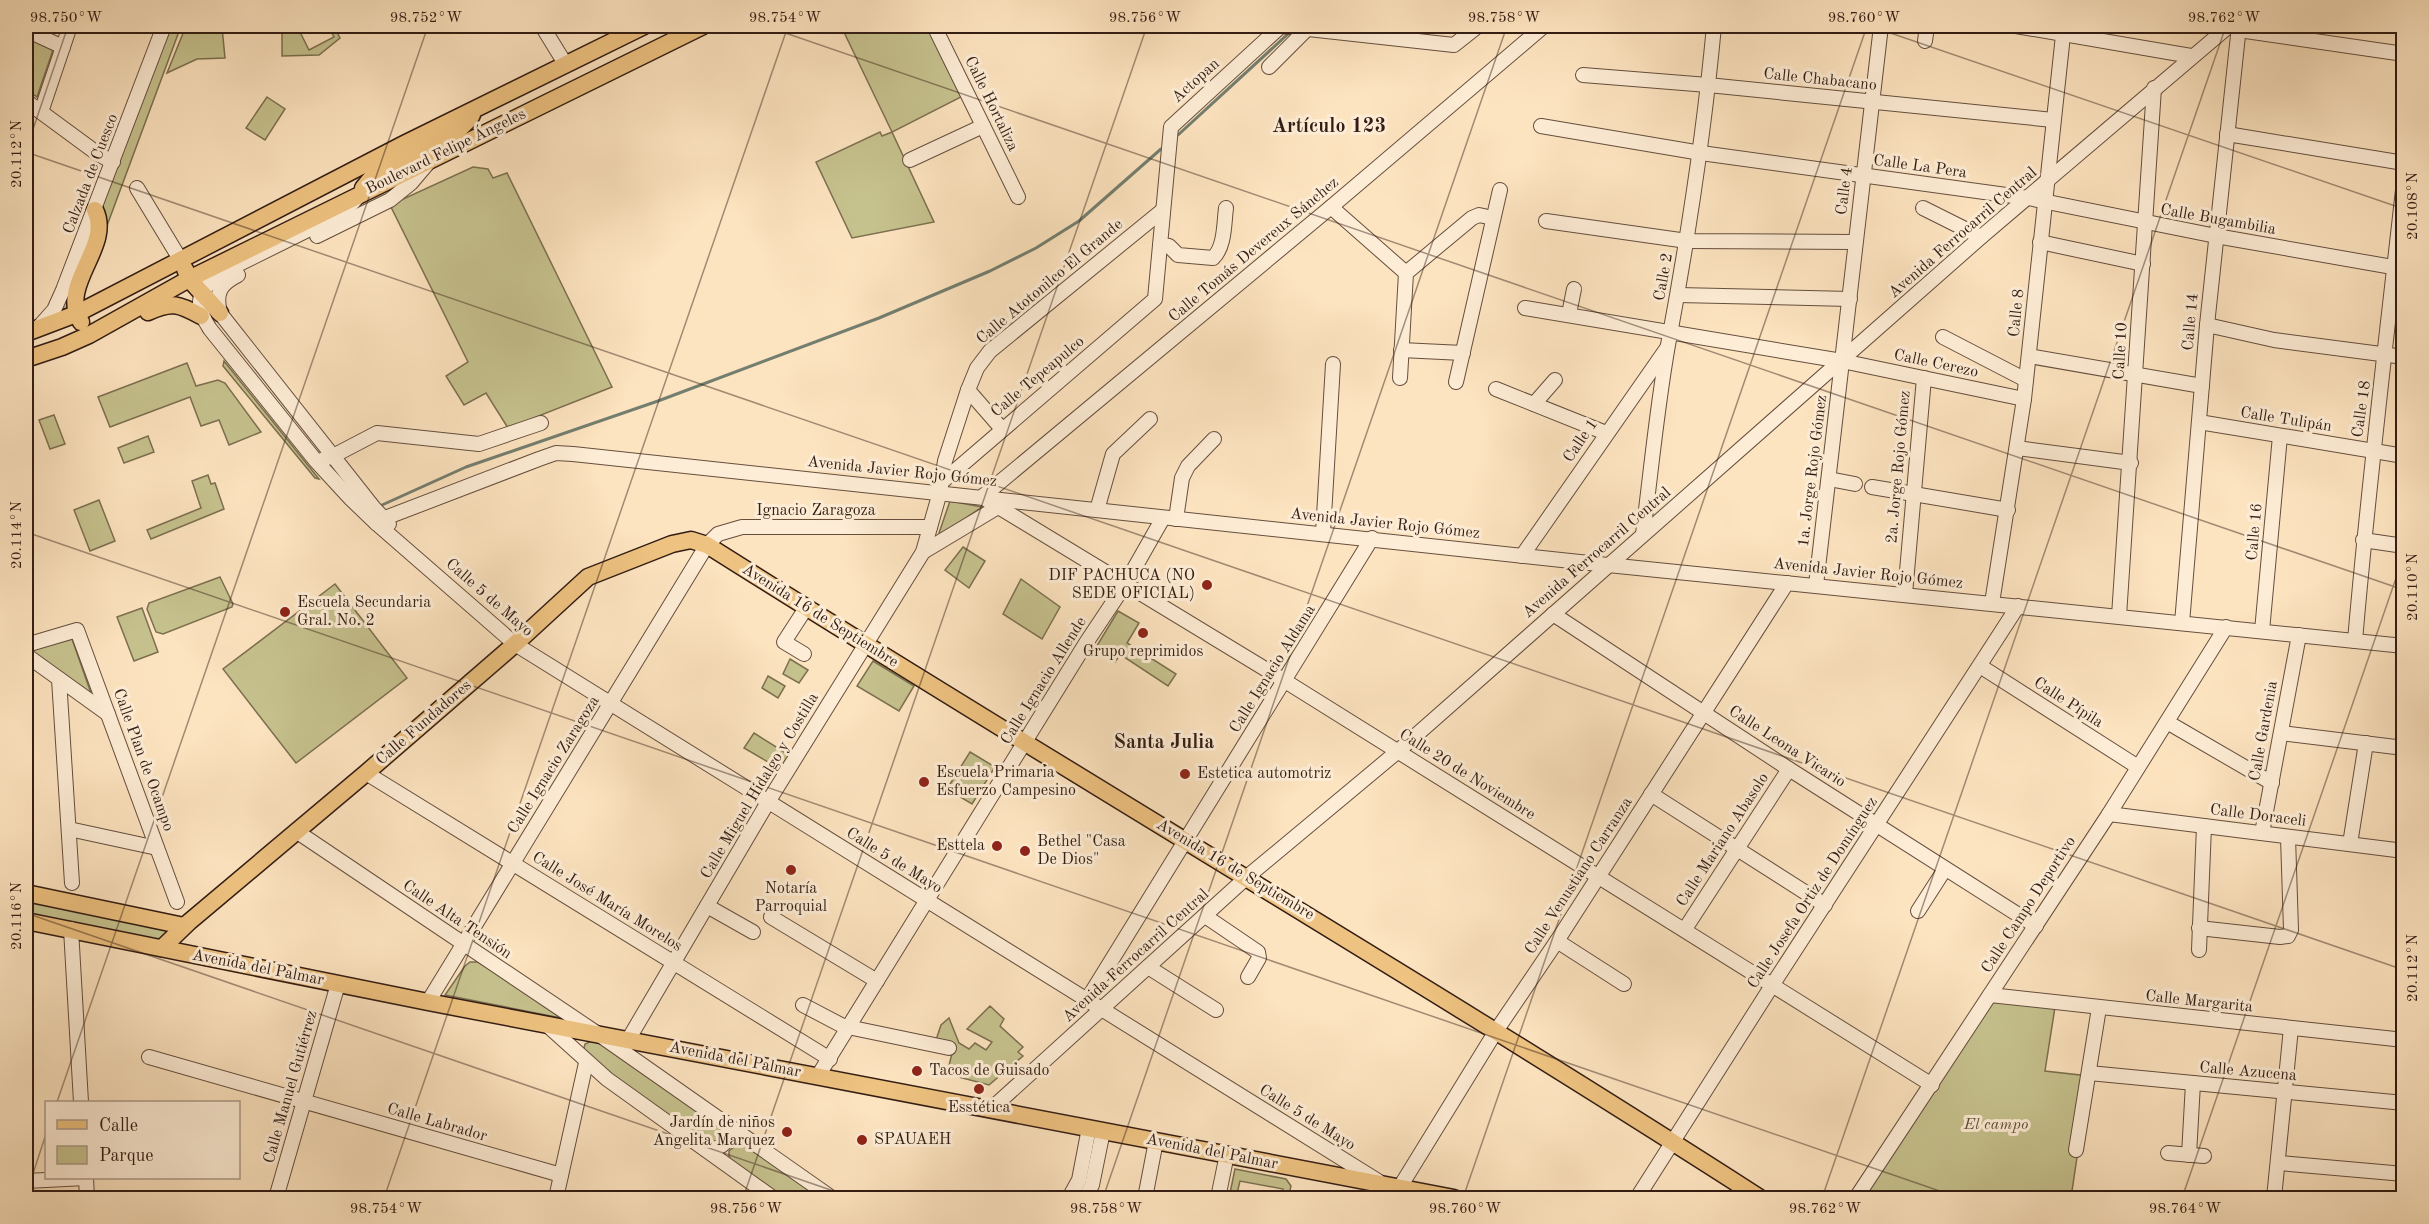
<svg xmlns="http://www.w3.org/2000/svg" width="2429" height="1224" font-family="'Old Standard TT',serif">
<rect width="100%" height="100%" fill="#fde4c0"/>
<filter id="stains"><feTurbulence type="fractalNoise" baseFrequency=".00333" numOctaves="4"/><feColorMatrix values="0 0 0 0 .2 0 0 0 0 .09 0 0 0 0 .02 0 0 0 .5 -.17"/></filter>
<radialGradient id="worn" r=".72"><stop offset=".6" stop-color="#630" stop-opacity="0"/><stop offset="1" stop-color="#630" stop-opacity=".3"/></radialGradient>
<g fill="#c6c28e" stroke="#7c6f50" stroke-width="1.5">
<path d="M166 26H181L75 312 60 307Z"/>
<path d="M186 26H231L222 27 225 58 197 59 167 73Z"/>
<path d="M297 26 309 50 334 37 328 26H340L335 28 340 38 319 55 282 56V31Z"/>
<path d="M841 26H927L961 97 892 132 934 222 852 238 816 162 880 132 882 136 892 132Z"/>
<path d="M26 37 53 50 37 97 26 89Z"/>
<path d="M267 97 285 109 265 140 246 128Z"/>
<path d="M473 167 488 169 493 178 507 173 612 387 508 428 486 393 464 405 446 376 468 362 390 205Z"/>
<path d="M224 361 319 479 315 478 223 366Z"/>
<path d="M187 363 196 386 218 380 225 383 261 432 229 445 219 420 201 426 190 397 110 427 98 397Z"/>
<path d="M54 415 65 444 50 449 39 420Z"/>
<path d="M148 436 154 452 124 463 118 448Z"/>
<path d="M208 475 211 484 215 483 224 509 151 539 147 530 201 508 192 481Z"/>
<path d="M99 500 115 541 90 551 74 510Z"/>
<path d="M950 501 982 507 941 535 939 533Z"/>
<path d="M963 547 985 561 969 588 945 570Z"/>
<path d="M220 577 233 604 232 607 163 634 156 632 147 609 149 603Z"/>
<path d="M1021 579 1060 607 1042 639 1003 614Z"/>
<path d="M335 584 407 678 296 763 223 669Z"/>
<path d="M142 608 158 652 134 661 117 617Z"/>
<path d="M1118 611 1139 623 1127 643 1176 674 1168 686 1121 655 1123 651 1115 662 1095 649Z"/>
<path d="M72 639 92 696 28 651Z"/>
<path d="M790 659 808 670 799 683 783 674Z"/>
<path d="M873 661 914 686 899 711 857 686Z"/>
<path d="M768 676 785 686 778 698 762 688Z"/>
<path d="M754 733 789 755 780 769 744 748Z"/>
<path d="M970 752 995 767 972 804 947 789Z"/>
<path d="M26 899 167 929 170 932 157 941 26 914Z"/>
<path d="M470 962H478L486 967 561 1018 445 995 465 966Z"/>
<path d="M1990 999 2055 1007 2045 1071 2089 1076 2072 1191 2168 1198H1858Z"/>
<path d="M990 1006 1004 1019 1000 1026 1023 1047 1018 1052 1023 1056 989 1085 947 1074 954 1045 936 1040 941 1025 949 1018 959 1043 969 1049 975 1043 986 1050 992 1042 967 1029Z"/>
<path d="M594 1040 602 1041 723 1128 724 1139 710 1146 601 1071 583 1052 585 1044Z"/>
<path d="M739 1143H745L823 1198H780L734 1165 729 1156V1151Z"/>
<path d="M1235 1169 1286 1179 1291 1186 1288 1198H1282L1283 1189 1240 1181 1236 1198H1229Z"/>
</g>
<g fill="none" stroke-linecap="round" stroke-linejoin="round">
<g stroke="#747e6f" stroke-width="3">
<path d="M1178 135 1289 33"/>
<path d="M382 505 466 467 658 401 879 318 990 271 1036 248 1079 221 1161 149"/>
</g>
<g stroke="#654e3e" stroke-width="16">
<g id="minor">
<path d="M542 26 566 65"/>
<path d="M934 26 1018 197"/>
<path d="M1544 26 1331 207 982 497 1285 681 1932 1085"/>
<path d="M2016 26 2191 56"/>
<path d="M26 30 63 47"/>
<path d="M2239 30 2404 54"/>
<path d="M1925 41 1927 26"/>
<path d="M1269 67 1307 29"/>
<path d="M1583 75 1708 85 2053 120"/>
<path d="M26 101 98 154 113 162"/>
<path d="M41 112 70 26"/>
<path d="M1541 126 1701 153 2028 198 2216 236 2404 269"/>
<path d="M2227 134 2404 163"/>
<path d="M910 160 983 126"/>
<path d="M137 188 180 259"/>
<path d="M356 199 344 212 221 273C198 291 193 303 210 329L316 461 351 499 376 523 515 644 1378 1181"/>
<path d="M1331 207 1406 273"/>
<path d="M1923 208 1981 237"/>
<path d="M1546 221 1687 241 1855 242"/>
<path d="M317 236 390 200 411 183 428 163"/>
<path d="M2040 242 2143 264"/>
<path d="M1160 245 1169 246 1178 255 1213 258C1225 247 1224 223 1226 208"/>
<path d="M238 275C220 284 215 293 220 313L374 508 389 524"/>
<path d="M1678 295 1850 299"/>
<path d="M1525 308 1842 361 2024 399"/>
<path d="M1569 314 1574 289"/>
<path d="M2207 325 2274 340 2404 357"/>
<path d="M38 328 54 310 63 290 164 26"/>
<path d="M1943 337 2026 380"/>
<path d="M1401 350 1463 353"/>
<path d="M2029 356 2202 386"/>
<path d="M1400 378 1406 273 1472 218 1479 215 1493 218"/>
<path d="M1456 382 1500 190"/>
<path d="M1496 389 1606 433"/>
<path d="M968 390 1002 429"/>
<path d="M1534 404 1555 380"/>
<path d="M2199 422 2404 456"/>
<path d="M2017 448 2131 463"/>
<path d="M324 459 333 456 377 433 479 444 541 423"/>
<path d="M1829 479 1855 484"/>
<path d="M943 481 1155 299 1171 127 1281 26 1454 45 1478 26"/>
<path d="M1872 487 2008 510"/>
<path d="M1097 510 1113 454 1150 419"/>
<path d="M1176 519 1182 478 1188 466 1214 439"/>
<path d="M376 523 385 518 539 459 556 453 573 454 1608 565 2404 646"/>
<path d="M1323 533 1333 364"/>
<path d="M1643 534C1651 471 1657 407 1668 345 1688 238 1704 134 1714 26"/>
<path d="M2363 540 2404 546"/>
<path d="M923 552 998 507"/>
<path d="M1522 556 1667 348"/>
<path d="M1816 585 1881 26"/>
<path d="M1905 594 1924 378"/>
<path d="M1992 603 2024 399 2064 26"/>
<path d="M1553 614 1789 769 2036 926"/>
<path d="M2119 616 2154 88"/>
<path d="M2182 623 2207 325 2239 26"/>
<path d="M2262 631 2280 436"/>
<path d="M2355 641C2368 487 2387 334 2404 181"/>
<path d="M26 643H33L77 630 177 902"/>
<path d="M804 654 784 642 806 608"/>
<path d="M26 655 108 714"/>
<path d="M1980 666 2138 767"/>
<path d="M59 679 72 883"/>
<path d="M2167 722 2272 783"/>
<path d="M2281 733 2404 748"/>
<path d="M366 773 830 1059"/>
<path d="M1651 794 1825 905"/>
<path d="M2109 814 2404 851"/>
<path d="M69 829 157 848"/>
<path d="M296 831 601 1036 832 1198"/>
<path d="M2262 833 2299 635"/>
<path d="M2350 844 2366 743"/>
<path d="M707 906 753 932"/>
<path d="M1918 911 1945 869"/>
<path d="M1205 916 1258 952 1259 958 1248 977"/>
<path d="M771 917 877 981"/>
<path d="M2199 928 2280 937 2288 936 2291 930 2288 837"/>
<path d="M71 929 81 1102"/>
<path d="M1685 929 1789 769"/>
<path d="M1557 941 1624 984"/>
<path d="M2199 950 2204 826"/>
<path d="M1148 967 1216 1010"/>
<path d="M1990 995 2404 1040"/>
<path d="M1087 1000 1372 538"/>
<path d="M428 1002 707 545 718 534 742 527H930"/>
<path d="M803 1005 843 1026 949 1048"/>
<path d="M547 1025 607 1079 773 1198"/>
<path d="M628 1040 768 802 923 552 940 492 945 461 968 390 977 368 990 351 1163 210"/>
<path d="M149 1057 561 1175"/>
<path d="M2089 1073 2404 1103"/>
<path d="M818 1076 1086 643 1126 583 1163 518"/>
<path d="M990 1110 1247 877 1397 752 1981 237 2229 26"/>
<path d="M705 1149C718 1150 726 1146 730 1133L725 1122"/>
<path d="M2076 1150 2099 1008"/>
<path d="M2168 1153 2204 1156"/>
<path d="M2189 1155 2193 1083"/>
<path d="M2279 1163 2404 1174"/>
<path d="M86 1178 87 1198"/>
<path d="M26 1181 86 1178"/>
<path d="M1400 1187 1496 1031 1557 941 1787 583"/>
<path d="M276 1198 338 984"/>
<path d="M556 1198 586 1063"/>
<path d="M1069 1198 1079 1180 1089 1128"/>
<path d="M1085 1198 1092 1185 1103 1131"/>
<path d="M1145 1198 1156 1141"/>
<path d="M1218 1198 1227 1154"/>
<path d="M1637 1198 1773 984 2018 606"/>
<path d="M1856 1198 2109 814 2226 627"/>
<path d="M2274 1198 2291 1028"/>
</g>
</g>
<g stroke="#321c13" stroke-width="19">
<g id="major">
<path d="M363 188 372 177 379 171C408 157 454 143 472 115"/>
<path d="M185 269 189 279 220 313"/>
<path d="M148 312C172 301 179 304 201 316"/>
<path d="M81 322C58 284 113 247 95 210"/>
<path d="M26 333 76 314 404 144 644 26"/>
<path d="M26 359 62 347 89 335 189 279 703 26"/>
<path d="M26 893 184 926"/>
<path d="M26 921 428 1002 1454 1198"/>
<path d="M162 948 189 922 366 773 515 644 588 577 672 544 691 540 707 545C1056 766 1413 975 1760 1198"/>
</g>
</g>
<use href="#minor" stroke="#feedd6" stroke-width="14"/>
<use href="#major" stroke="#eec280" stroke-width="16"/>
</g>
<path fill="none" stroke="#321c13" stroke-width="1.5" stroke-opacity="0.45" d="M765 26 2404 590M1870 26 2404 209M26 150 68 26M26 152 2404 970M26 532 1960 1198M26 913 854 1198M57 1102 428 26M26 1195 46 1134M384 1198 788 26M743 1198 1147 26M1103 1198 1507 26M1463 1198 1867 26M1822 1198 2226 26M2182 1198 2404 555"/>
<g fill="#8f2418" stroke="#feedd6" stroke-width="2">
<circle cx="1207" cy="585" r="6"/>
<circle cx="285" cy="612" r="6"/>
<circle cx="1143" cy="633" r="6"/>
<circle cx="1185" cy="774" r="6"/>
<circle cx="924" cy="782" r="6"/>
<circle cx="997" cy="846" r="6"/>
<circle cx="1025" cy="851" r="6"/>
<circle cx="791" cy="870" r="6"/>
<circle cx="917" cy="1071" r="6"/>
<circle cx="979" cy="1089" r="6"/>
<circle cx="787" cy="1132" r="6"/>
<circle cx="862" cy="1140" r="6"/>
</g>
<g text-anchor="middle" dominant-baseline="central" stroke-width="6" stroke-linejoin="round" paint-order="stroke">
<g font-size="16" fill="#321c13" stroke="#feedd6">
<text transform="translate(1820 80) rotate(6)">Calle Chabacano</text>
<text transform="translate(1196 81) rotate(-42)">Actopan</text>
<text transform="translate(991 104) rotate(64)">Calle Hortaliza</text>
<text transform="translate(446 152) rotate(-26)">Boulevard Felipe Ángeles</text>
<text transform="translate(1920 167) rotate(8)">Calle La Pera</text>
<text transform="translate(91 174) rotate(-69)">Calzada de Cuesco</text>
<text transform="translate(1845 191) rotate(-83)">Calle 4</text>
<text transform="translate(2218 220) rotate(10)">Calle Bugambilia</text>
<text transform="translate(1963 233) rotate(-41)">Avenida Ferrocarril Central</text>
<text transform="translate(1254 250) rotate(-40)">Calle Tomás Devereux Sánchez</text>
<text transform="translate(1664 277) rotate(-80)">Calle 2</text>
<text transform="translate(1050 282) rotate(-40)">Calle Atotonilco El Grande</text>
<text transform="translate(2017 313) rotate(-84)">Calle 8</text>
<text transform="translate(2191 322) rotate(-85)">Calle 14</text>
<text transform="translate(2121 351) rotate(-87)">Calle 10</text>
<text transform="translate(1936 364) rotate(12)">Calle Cerezo</text>
<text transform="translate(1038 377) rotate(-40)">Calle Tepeapulco</text>
<text transform="translate(2362 409) rotate(-82)">Calle 18</text>
<text transform="translate(2286 420) rotate(9)">Calle Tulipán</text>
<text transform="translate(1581 441) rotate(-56)">Calle 1</text>
<text transform="translate(1899 467) rotate(-85)">2a. Jorge Rojo Gómez</text>
<text transform="translate(1813 471) rotate(-83)">1a. Jorge Rojo Gómez</text>
<text transform="translate(902 472) rotate(6)">Avenida Javier Rojo Gómez</text>
<text x="816" y="511">Ignacio Zaragoza</text>
<text transform="translate(1385 524) rotate(6)">Avenida Javier Rojo Gómez</text>
<text transform="translate(2255 532) rotate(-85)">Calle 16</text>
<text transform="translate(1597 553) rotate(-41)">Avenida Ferrocarril Central</text>
<text transform="translate(1868 574) rotate(6)">Avenida Javier Rojo Gómez</text>
<text transform="translate(489 598) rotate(41)">Calle 5 de Mayo</text>
<text transform="translate(820 616) rotate(32)">Avenida 16 de Septiembre</text>
<text transform="translate(1273 669) rotate(-58)">Calle Ignacio Aldama</text>
<text transform="translate(1044 681) rotate(-58)">Calle Ignacio Allende</text>
<text transform="translate(2068 703) rotate(33)">Calle Pípila</text>
<text transform="translate(424 723) rotate(-41)">Calle Fundadores</text>
<text transform="translate(2264 731) rotate(-80)">Calle Gardenia</text>
<text transform="translate(1787 747) rotate(33)">Calle Leona Vicario</text>
<text transform="translate(143 760) rotate(70)">Calle Plan de Ocampo</text>
<text transform="translate(554 765) rotate(-58)">Calle Ignacio Zaragoza</text>
<text transform="translate(1467 775) rotate(32)">Calle 20 de Noviembre</text>
<text transform="translate(760 786) rotate(-59)">Calle Miguel Hidalgo y Costilla</text>
<text transform="translate(2258 816) rotate(7)">Calle Doraceli</text>
<text transform="translate(1723 840) rotate(-57)">Calle Mariano Abasolo</text>
<text transform="translate(894 861) rotate(32)">Calle 5 de Mayo</text>
<text transform="translate(1235 870) rotate(31)">Avenida 16 de Septiembre</text>
<text transform="translate(1579 876) rotate(-57)">Calle Venustiano Carranza</text>
<text transform="translate(1813 893) rotate(-57)">Calle Josefa Ortiz de Domínguez</text>
<text transform="translate(607 902) rotate(32)">Calle José María Morelos</text>
<text transform="translate(2029 905) rotate(-57)">Calle Campo Deportivo</text>
<text transform="translate(457 920) rotate(34)">Calle Alta Tensión</text>
<text transform="translate(1136 956) rotate(-42)">Avenida Ferrocarril Central</text>
<text transform="translate(258 968) rotate(11)">Avenida del Palmar</text>
<text transform="translate(2199 1002) rotate(6)">Calle Margarita</text>
<text transform="translate(735 1060) rotate(11)">Avenida del Palmar</text>
<text transform="translate(2248 1072) rotate(5)">Calle Azucena</text>
<text transform="translate(291 1087) rotate(-74)">Calle Manuel Gutiérrez</text>
<text transform="translate(1307 1118) rotate(32)">Calle 5 de Mayo</text>
<text transform="translate(437 1123) rotate(16)">Calle Labrador</text>
<text transform="translate(1212 1152) rotate(11)">Avenida del Palmar</text>
</g>
<g font-size="16" fill="#321c13" stroke="#feedd6" text-anchor="start">
<text x="1195" y="576" text-anchor="end">DIF PACHUCA (NO<tspan x="1195" dy="18">SEDE OFICIAL)</tspan></text>
<text x="297" y="603">Escuela Secundaria<tspan x="297" dy="18">Gral. No. 2</tspan></text>
<text x="1143" y="652" text-anchor="middle">Grupo reprimidos</text>
<text x="936" y="773">Escuela Primaria<tspan x="936" dy="18">Esfuerzo Campesino</tspan></text>
<text x="1197" y="774">Estetica automotriz</text>
<text x="1037" y="842">Bethel "Casa<tspan x="1037" dy="18">De Dios"</tspan></text>
<text x="985" y="846" text-anchor="end">Esttela</text>
<text x="791" y="889" text-anchor="middle">Notaría<tspan x="791" dy="18">Parroquial</tspan></text>
<text x="929" y="1071">Tacos de Guisado</text>
<text x="979" y="1108" text-anchor="middle">Esstética</text>
<text x="775" y="1123" text-anchor="end">Jardín de niños<tspan x="775" dy="18">Angelita Marquez</tspan></text>
<text x="874" y="1140">SPAUAEH</text>
</g>
<g font-size="16" font-style="italic" fill="#5e4e38" stroke="#feedd6">
<text x="1996" y="1125">El campo</text>
</g>
<g font-size="20" font-weight="bold" fill="#321c13" stroke="#feedd6">
<text x="1329" y="127">Artículo 123</text>
<text x="1164" y="743">Santa Julia</text>
</g>
</g>
<rect width="2429" height="1224" fill="none" stroke="#fde4c0" stroke-width="66"/>
<rect x="45" y="1101" width="195" height="78" fill="#feedd6" stroke="#ac9988" stroke-width="1.5"/>
<rect x="57" y="1120" width="30" height="9" fill="#eec280" stroke="#ac9988" stroke-width="1.5"/>
<text x="99" y="1131" font-size="18" fill="#321c13">Calle</text>
<rect x="57" y="1146" width="30" height="18" fill="#c6c28e" stroke="#ac9988" stroke-width="1.5"/>
<text x="99" y="1161" font-size="18" fill="#321c13">Parque</text>
<rect x="33" y="33" width="2363" height="1158" fill="none" stroke="#321c13" stroke-width="2"/>
<g font-size="15" text-anchor="middle" fill="#321c13">
<text x="66" y="22">98.750°W</text>
<text x="426" y="22">98.752°W</text>
<text x="785" y="22">98.754°W</text>
<text x="1145" y="22">98.756°W</text>
<text x="1504" y="22">98.758°W</text>
<text x="1864" y="22">98.760°W</text>
<text x="2224" y="22">98.762°W</text>
<text transform="translate(16 154) rotate(-90)" y="5">20.112°N</text>
<text transform="translate(2412 206) rotate(-90)" y="5">20.108°N</text>
<text transform="translate(16 535) rotate(-90)" y="5">20.114°N</text>
<text transform="translate(2412 587) rotate(-90)" y="5">20.110°N</text>
<text transform="translate(16 916) rotate(-90)" y="5">20.116°N</text>
<text transform="translate(2412 968) rotate(-90)" y="5">20.112°N</text>
<text x="386" y="1213">98.754°W</text>
<text x="746" y="1213">98.756°W</text>
<text x="1106" y="1213">98.758°W</text>
<text x="1465" y="1213">98.760°W</text>
<text x="1825" y="1213">98.762°W</text>
<text x="2185" y="1213">98.764°W</text>
</g>
<rect width="100%" height="100%" filter="url(#stains)"/>
<rect width="100%" height="100%" fill="url(#worn)"/>
</svg>
